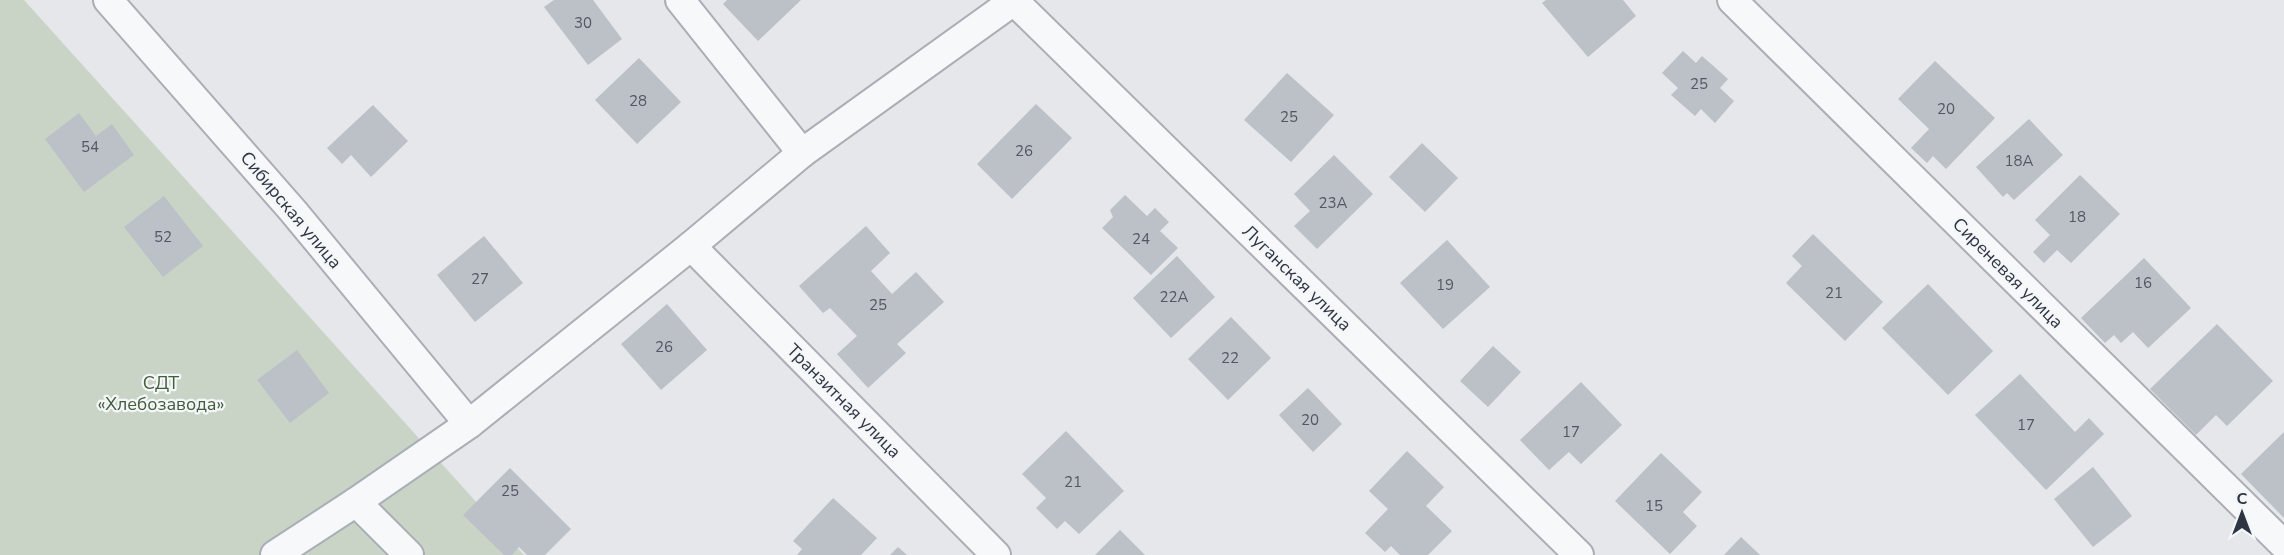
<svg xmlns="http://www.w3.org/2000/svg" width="2284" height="555" font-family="'Nunito Sans',sans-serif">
<rect width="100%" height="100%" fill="#e5e7eb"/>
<path fill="#cad4c6" d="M0 0H24L524 555H0Z"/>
<g fill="#bcc0c7">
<path d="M554 0H593L622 39 588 65 544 7Z"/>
<path d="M727 0H801L758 41 723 4Z"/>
<path d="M1546 0H1623L1636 16 1588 57 1542 3Z"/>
<path d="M1683 51 1696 63 1702 56 1728 79 1720 88 1734 101 1715 123 1701 109 1695 116 1671 95 1678 88 1662 73Z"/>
<path d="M639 58 681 102 637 144 595 100Z"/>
<path d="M1935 61 1995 118 1946 169 1933 156 1927 163 1911 148 1929 129 1898 99Z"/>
<path d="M1287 73 1334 115 1291 162 1244 120Z"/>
<path d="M1036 104 1072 138 1012 199 977 164Z"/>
<path d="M373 105 408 141 371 177 351 155 342 164 327 148Z"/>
<path d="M79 113 96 136 112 124 134 155 84 192 45 139Z"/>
<path d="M2029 119 2063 155 2014 200 2007 193 2003 197 1976 167Z"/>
<path d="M1422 143 1458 178 1425 212 1389 177Z"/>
<path d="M1334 155 1373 194 1317 249 1294 226 1310 211 1294 194Z"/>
<path d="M2080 175 2120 214 2071 263 2057 250 2044 263 2033 252 2050 235 2035 220Z"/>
<path d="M1125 195 1147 216 1155 208 1169 222 1160 231 1178 248 1151 275 1102 228 1113 217 1110 210Z"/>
<path d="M164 196 203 246 163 277 124 227Z"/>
<path d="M866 226 890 253 871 271 892 294 916 272 944 302 897 344 906 353 868 388 837 354 857 336 830 308 823 313 799 286Z"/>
<path d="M1813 234 1883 302 1845 341 1786 283 1802 266 1792 256Z"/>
<path d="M484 236 523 283 475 322 437 275Z"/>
<path d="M1447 240 1490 287 1443 329 1400 283Z"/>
<path d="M1177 256 1215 297 1171 338 1133 298Z"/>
<path d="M2144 258 2191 308 2148 348 2133 332 2121 343 2114 335 2105 343 2081 318Z"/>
<path d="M1928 284 1993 351 1948 395 1882 328Z"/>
<path d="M667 304 707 350 661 390 621 344Z"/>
<path d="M1231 317 1271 358 1228 400 1188 359Z"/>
<path d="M2217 324 2273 381 2227 426 2216 415 2196 435 2150 389Z"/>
<path d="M1493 346 1521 372 1488 407 1460 381Z"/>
<path d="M297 350 329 393 290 423 257 380Z"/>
<path d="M2020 374 2075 432 2089 418 2104 434 2046 490 1975 415Z"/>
<path d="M1581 382 1622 425 1581 464 1569 452 1549 470 1520 440Z"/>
<path d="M1308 388 1342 424 1313 452 1279 415Z"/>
<path d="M1066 431 1124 491 1079 534 1065 521 1057 529 1036 508 1046 498 1022 474Z"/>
<path d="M2284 432V518L2241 474Z"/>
<path d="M1407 451 1444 487 1426 506 1452 531 1428 555H1400L1391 546 1385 552 1365 533 1388 509 1369 491Z"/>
<path d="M1661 453 1702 492 1683 512 1697 526 1670 554 1615 501Z"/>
<path d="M2093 467 2132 516 2093 547 2054 499Z"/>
<path d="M510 468 571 529 545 555H527L519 547 512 555H504L463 515Z"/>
<path d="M833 498 877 538 861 555H797L802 549 793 541Z"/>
<path d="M1120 530 1145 555H1095Z"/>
<path d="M1741 537 1760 555H1724Z"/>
<path d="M898 547 907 555H890Z"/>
</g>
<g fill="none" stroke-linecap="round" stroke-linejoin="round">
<g stroke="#aaaeb5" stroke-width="32">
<g id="street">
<path d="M108 0 293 211 469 424"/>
<path d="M680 0 802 153"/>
<path d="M1732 0 2284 545"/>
<path d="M1014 1 1579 555"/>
<path d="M691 246 996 555"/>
<path d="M356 502 409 555"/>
<path d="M275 555 356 502 469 424 691 246 802 153 1015 0"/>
</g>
</g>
<use href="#street" stroke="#f7f8fa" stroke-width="28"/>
</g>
<g text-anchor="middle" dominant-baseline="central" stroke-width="4.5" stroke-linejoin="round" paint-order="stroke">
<g font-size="15" fill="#515863">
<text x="583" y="23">30</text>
<text x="1699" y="84">25</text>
<text x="638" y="101">28</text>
<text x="1946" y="109">20</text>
<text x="1289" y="117">25</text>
<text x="90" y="147">54</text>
<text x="1024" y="151">26</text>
<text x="2019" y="161">18А</text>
<text x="1333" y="203">23А</text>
<text x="2077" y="217">18</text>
<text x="163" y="237">52</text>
<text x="1141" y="239">24</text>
<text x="480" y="279">27</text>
<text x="2143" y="283">16</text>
<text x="1445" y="285">19</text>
<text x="1834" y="293">21</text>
<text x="1174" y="297">22А</text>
<text x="878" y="305">25</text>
<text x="664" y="347">26</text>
<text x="1230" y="358">22</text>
<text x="1310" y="420">20</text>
<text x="2026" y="425">17</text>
<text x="1571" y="432">17</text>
<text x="1073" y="482">21</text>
<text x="510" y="491">25</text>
<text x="1654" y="506">15</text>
</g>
<g font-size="18" fill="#2d3542" stroke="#f4f6f8">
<text transform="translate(291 210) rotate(50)">Сибирская улица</text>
<text transform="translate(2008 273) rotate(45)">Сиреневая улица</text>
<text transform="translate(1297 278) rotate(44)">Луганская улица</text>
<text transform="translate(844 401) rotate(45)">Транзитная улица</text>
</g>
<g font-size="18" fill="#425d3c" stroke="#f4f6f8">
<text x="161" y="383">СДТ<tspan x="161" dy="21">«Хлебозавода»</tspan></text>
</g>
</g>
<g transform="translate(2242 513)" stroke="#f4f6f8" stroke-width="4.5" paint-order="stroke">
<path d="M0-4.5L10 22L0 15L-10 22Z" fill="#2d3542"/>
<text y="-9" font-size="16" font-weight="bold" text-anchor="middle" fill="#2d3542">С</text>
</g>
</svg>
